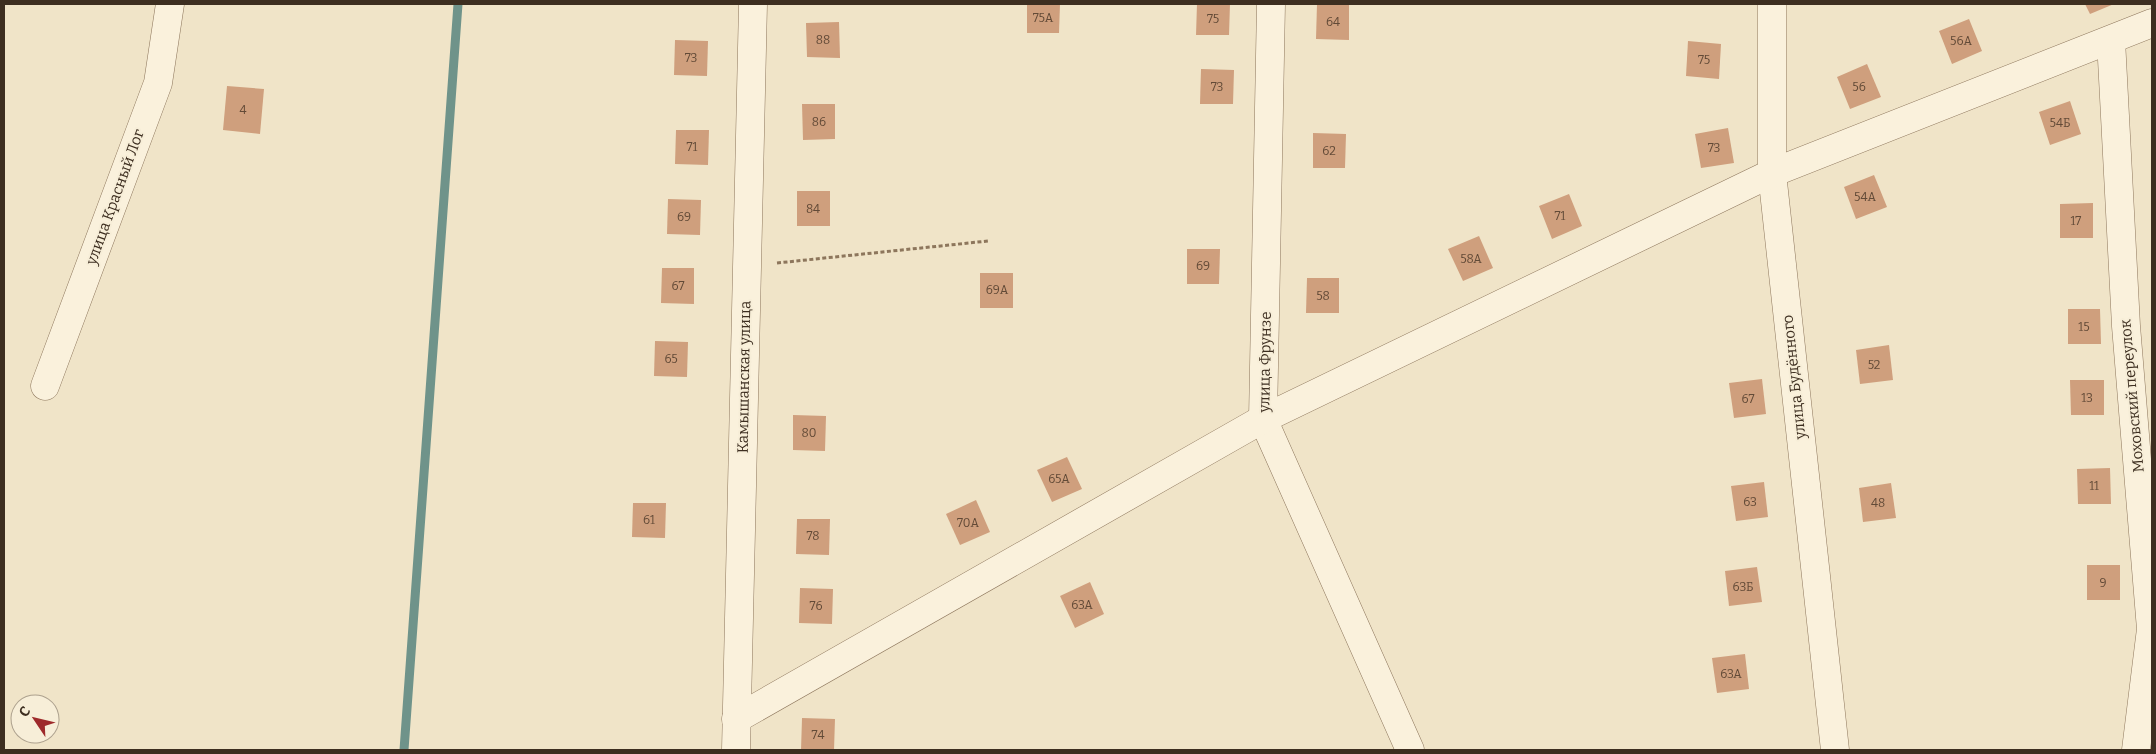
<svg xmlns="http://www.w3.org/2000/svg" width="2156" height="754" font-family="Bitter,serif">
<rect width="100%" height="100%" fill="#f0e4c8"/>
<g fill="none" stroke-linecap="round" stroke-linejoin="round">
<path stroke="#6f938a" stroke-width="9" d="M404 750 458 4"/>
</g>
<g fill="#cf9f7d">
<path d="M1027 4H1060L1059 33H1027Z"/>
<path d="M1197 4H1230L1229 35H1196Z"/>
<path d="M1317 4 1349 5V40L1316 39Z"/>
<path d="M2085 4H2114L2090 14Z"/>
<path d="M1969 19 1982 51 1952 64 1939 31Z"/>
<path d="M839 22 840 58 807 57 806 23Z"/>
<path d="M675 40 708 41 707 76 674 75Z"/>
<path d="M1688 41 1721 44 1719 79 1686 76Z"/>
<path d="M1867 64 1881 97 1850 109 1837 77Z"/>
<path d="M1201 69 1234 70 1233 104H1200Z"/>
<path d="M227 86 264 89 260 134 223 130Z"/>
<path d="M2070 101 2081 134 2050 145 2039 112Z"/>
<path d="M802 104H835V139L803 140Z"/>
<path d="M1728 128 1734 163 1701 168 1695 134Z"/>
<path d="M676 130H709L708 165 675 164Z"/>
<path d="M1313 133 1346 134 1345 168H1313Z"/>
<path d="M1874 175 1887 207 1856 219 1844 187Z"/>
<rect x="797" y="191" width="33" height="35"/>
<path d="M1569 194 1582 226 1552 239 1539 206Z"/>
<path d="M668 199 701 200 700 235 667 234Z"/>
<path d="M2093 203V238H2060V204Z"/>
<path d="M1479 236 1493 268 1463 281 1448 249Z"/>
<path d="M1187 249H1220L1219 284H1187Z"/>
<path d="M662 268H694V304L661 303Z"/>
<rect x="980" y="273" width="33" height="35"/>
<path d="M1307 278H1339V313H1306Z"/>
<path d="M2068 309H2100L2101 344H2068Z"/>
<path d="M655 341 688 342 687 377 654 376Z"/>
<path d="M1889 345 1893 380 1860 384 1856 350Z"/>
<path d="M1762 379 1766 414 1734 418 1729 383Z"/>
<path d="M2070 380H2104V415H2071Z"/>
<path d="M793 415 826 416 825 451 793 450Z"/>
<path d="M1067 457 1082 489 1052 502 1037 470Z"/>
<path d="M2110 468 2111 504H2078L2077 469Z"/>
<path d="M1764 482 1768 517 1736 521 1731 486Z"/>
<path d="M1891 483 1896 518 1863 522 1859 488Z"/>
<path d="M976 500 990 532 960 545 946 514Z"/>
<path d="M633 503H666L665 538 632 537Z"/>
<path d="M797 519H830L829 555 796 554Z"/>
<rect x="2087" y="565" width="33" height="35"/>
<path d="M1757 567 1762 602 1729 606 1725 571Z"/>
<path d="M1090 582 1104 614 1075 628 1060 596Z"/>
<path d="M800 588 833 589 832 624 799 623Z"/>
<path d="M1745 654 1749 689 1717 693 1712 658Z"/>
<path d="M802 718 835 719 834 750H801Z"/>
</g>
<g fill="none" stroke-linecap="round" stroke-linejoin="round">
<g stroke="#8d765c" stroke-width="29">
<g id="street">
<path d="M1271 4 1263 419 1410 750"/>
<path d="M1772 4V173L1835 750"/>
<path d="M2111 40 2126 326 2151 629 2136 750"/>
<path d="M45 386 158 83 170 4"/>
<path d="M736 719 1263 419 1772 173 2152 23"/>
<path d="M736 750 753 4"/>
</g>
</g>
<path stroke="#8d765c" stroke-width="3" stroke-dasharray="4 2.5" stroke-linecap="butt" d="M777 263 988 241"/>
<use href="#street" stroke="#faf1dc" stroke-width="28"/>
</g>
<g text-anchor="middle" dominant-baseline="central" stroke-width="4" stroke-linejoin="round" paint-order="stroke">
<g font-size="12" fill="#624a37">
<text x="1043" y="18">75А</text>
<text x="1213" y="19">75</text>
<text x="1333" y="22">64</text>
<text x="823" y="40">88</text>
<text x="1961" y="41">56А</text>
<text x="691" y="58">73</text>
<text x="1704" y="60">75</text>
<text x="1217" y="87">73</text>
<text x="1859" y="87">56</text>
<text x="243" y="110">4</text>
<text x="819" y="122">86</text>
<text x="2060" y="123">54Б</text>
<text x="692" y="147">71</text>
<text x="1714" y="148">73</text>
<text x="1329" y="151">62</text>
<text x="1865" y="197">54А</text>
<text x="813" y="209">84</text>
<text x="1560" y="216">71</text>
<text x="684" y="217">69</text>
<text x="2076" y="221">17</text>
<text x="1471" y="259">58А</text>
<text x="1203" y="266">69</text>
<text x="678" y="286">67</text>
<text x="997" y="290">69А</text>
<text x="1323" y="296">58</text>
<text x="2084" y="327">15</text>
<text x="671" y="359">65</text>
<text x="1874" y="365">52</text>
<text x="2087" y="398">13</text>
<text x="1748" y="399">67</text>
<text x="809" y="433">80</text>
<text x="1059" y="479">65А</text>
<text x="2094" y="486">11</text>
<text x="1750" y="502">63</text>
<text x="1878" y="503">48</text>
<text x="649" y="520">61</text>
<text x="968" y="523">70А</text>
<text x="813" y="536">78</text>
<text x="2103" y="583">9</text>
<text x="1743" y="587">63Б</text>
<text x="1082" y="605">63А</text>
<text x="816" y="606">76</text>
<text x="1731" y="674">63А</text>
<text x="818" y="735">74</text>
</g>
<g font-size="15" fill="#3d2e20" stroke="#f7eed8">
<text transform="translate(115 197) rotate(-70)">улица Красный Лог</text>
<text transform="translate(1265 362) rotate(-89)">улица Фрунзе</text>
<text transform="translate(744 377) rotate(-89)">Камышанская улица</text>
<text transform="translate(1794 377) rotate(-96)">улица Будённого</text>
<text transform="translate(2132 396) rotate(-95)">Моховский переулок</text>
</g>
</g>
<rect width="2156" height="754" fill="none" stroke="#3d2e20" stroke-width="10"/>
<g transform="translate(35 719) rotate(305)"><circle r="24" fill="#f7eed8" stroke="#ada18e"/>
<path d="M0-4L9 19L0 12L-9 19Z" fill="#9e2a2b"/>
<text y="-8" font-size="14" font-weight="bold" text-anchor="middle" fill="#3d2e20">С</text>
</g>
</svg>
